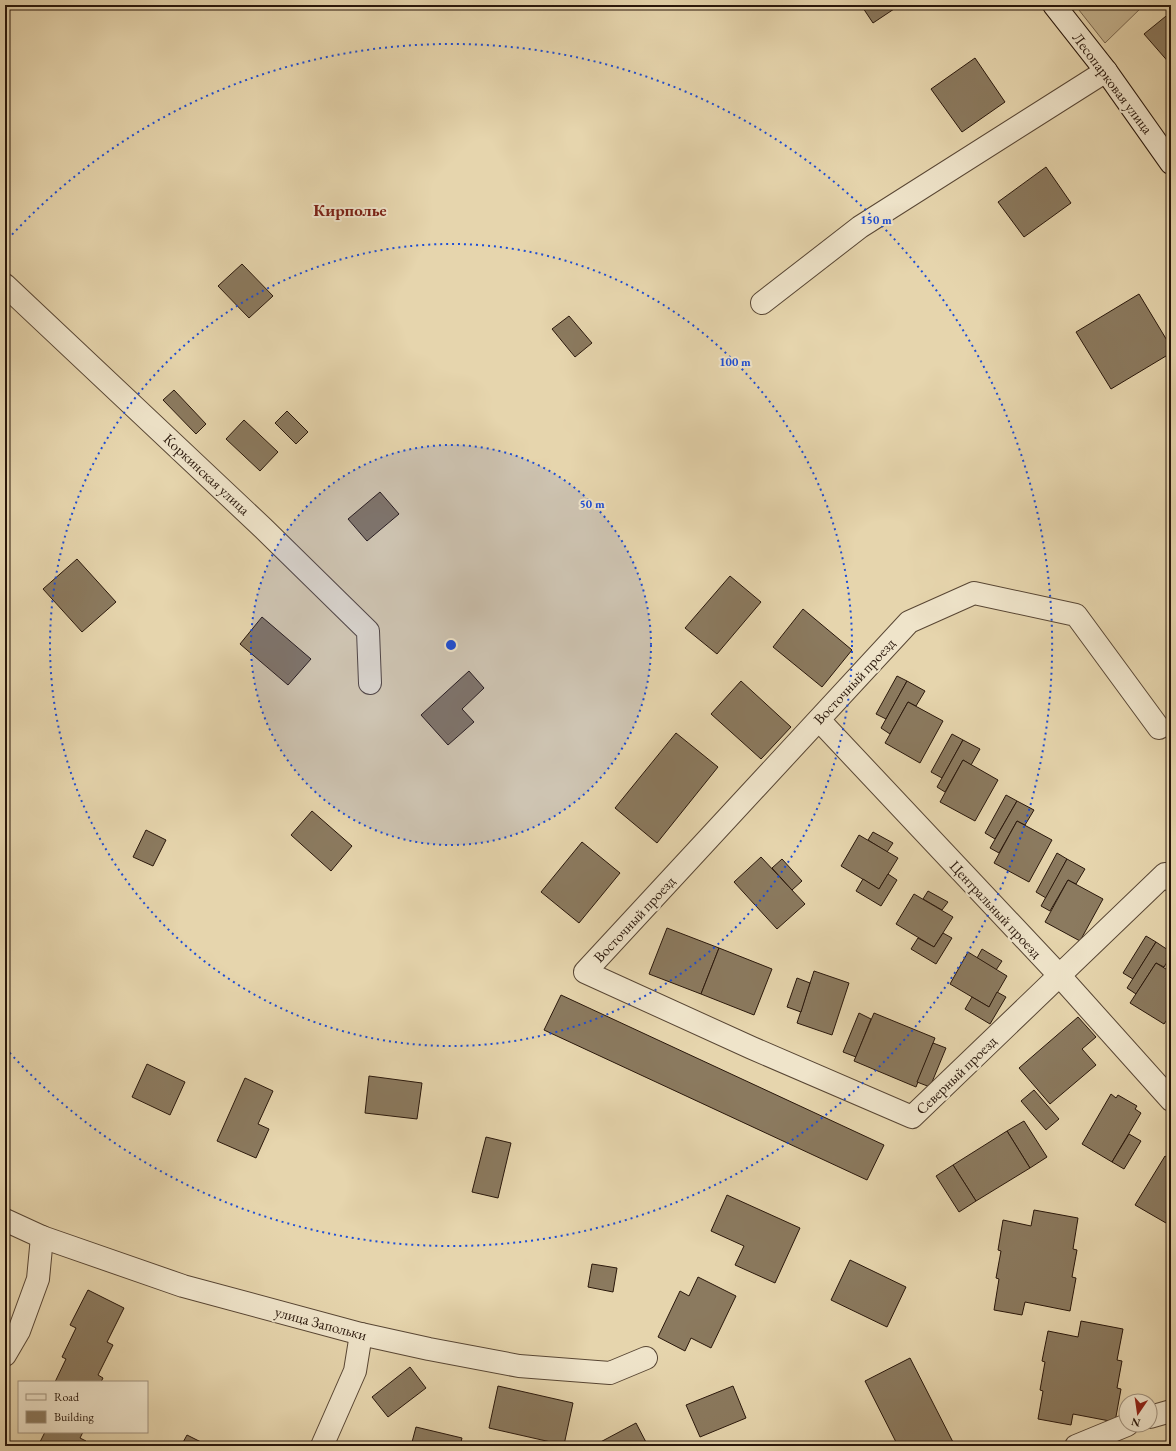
<svg xmlns="http://www.w3.org/2000/svg" width="1176" height="1451" font-family="'EB Garamond',serif">
<rect width="100%" height="100%" fill="#e6d5ad"/>
<filter id="stains"><feTurbulence type="fractalNoise" baseFrequency=".005" numOctaves="4"/><feColorMatrix values="0 0 0 0 .2 0 0 0 0 .09 0 0 0 0 .02 0 0 0 .5 -.17"/></filter>
<radialGradient id="worn" r=".72"><stop offset=".6" stop-color="#630" stop-opacity="0"/><stop offset="1" stop-color="#630" stop-opacity=".3"/></radialGradient>
<path fill="#c6b591" stroke="#78664e" d="M1075 5H1144L1105 43Z"/>
<g fill="#8b7a5f" stroke="#29170b">
<path d="M861 5H900L873 23Z"/>
<path d="M1171 12V65L1144 34Z"/>
<path d="M975 58 1005 102 962 132 931 89Z"/>
<path d="M1046 167 1071 203 1024 237 998 202Z"/>
<path d="M242 264 273 296 249 318 218 286Z"/>
<path d="M1139 294 1171 347V353L1111 389 1076 332Z"/>
<path d="M569 316 592 343 575 357 552 329Z"/>
<path d="M174 390 206 424 196 434 163 400Z"/>
<path d="M287 411 308 432 296 444 275 423Z"/>
<path d="M244 420 278 452 260 471 226 439Z"/>
<path d="M380 492 399 514 367 541 348 519Z"/>
<path d="M77 559 116 602 82 632 43 589Z"/>
<path d="M730 576 761 602 717 654 685 628Z"/>
<path d="M803 609 852 650 822 687 773 647Z"/>
<path d="M262 617 311 659 288 685 240 644Z"/>
<path d="M469 671 484 688 462 709 474 722 448 745 421 715Z"/>
<path d="M897 676 907 681 886 719 876 714Z"/>
<path d="M741 681 791 727 761 759 711 714Z"/>
<path d="M907 681 925 691 916 706 908 702 890 734 881 728Z"/>
<path d="M908 702 943 721 920 763 885 743Z"/>
<path d="M676 733 718 767 657 843 615 808Z"/>
<path d="M952 734 963 740 942 778 931 772Z"/>
<path d="M963 740 980 749 971 765 963 760 945 792 937 787Z"/>
<path d="M963 760 998 780 975 821 940 802Z"/>
<path d="M1006 795 1017 801 995 839 985 833Z"/>
<path d="M1017 801 1034 810 1025 825 1017 821 999 853 990 848Z"/>
<path d="M312 811 352 846 331 871 291 835Z"/>
<path d="M1017 821 1052 840 1029 882 994 863Z"/>
<path d="M146 830 166 840 153 866 133 857Z"/>
<path d="M873 832 893 843 887 852 868 840Z"/>
<path d="M859 835 898 858 879 889 841 866Z"/>
<path d="M582 842 620 873 579 923 541 892Z"/>
<path d="M1057 853 1067 859 1046 898 1036 892Z"/>
<path d="M761 857 805 904 777 929 734 882Z"/>
<path d="M782 859 802 881 792 890 772 868Z"/>
<path d="M1067 859 1085 869 1076 884 1068 880 1050 911 1041 906Z"/>
<path d="M888 874 897 880 881 906 856 891 863 879 879 889Z"/>
<path d="M1068 880 1103 899 1080 941 1045 922Z"/>
<path d="M928 891 948 902 942 910 923 899Z"/>
<path d="M914 894 953 917 934 947 896 924Z"/>
<path d="M667 928 719 948 701 994 649 974Z"/>
<path d="M943 933 952 938 936 964 911 949 918 938 934 947Z"/>
<path d="M1146 936 1156 942 1133 979 1123 973Z"/>
<path d="M1156 942 1171 952V956L1164 967 1156 963 1136 994 1127 988Z"/>
<path d="M719 948 772 969 754 1015 701 994Z"/>
<path d="M982 949 1002 961 996 970 977 958Z"/>
<path d="M968 952 1007 976 989 1007 950 984Z"/>
<path d="M1156 963 1171 972V1014L1164 1024 1130 1003Z"/>
<path d="M814 971 849 983 832 1035 797 1023Z"/>
<path d="M797 978 810 983 801 1012 787 1007Z"/>
<path d="M997 992 1006 997 990 1024 965 1009 972 997 989 1007Z"/>
<path d="M561 995 884 1145 867 1180 544 1030Z"/>
<path d="M859 1013 871 1019 856 1057 843 1052Z"/>
<path d="M874 1013 935 1038 916 1087 854 1061Z"/>
<path d="M1078 1017 1096 1037 1082 1049 1096 1065 1050 1104 1019 1068Z"/>
<path d="M933 1043 946 1048 930 1087 917 1082Z"/>
<path d="M147 1064 185 1082 170 1115 132 1097Z"/>
<path d="M369 1076 422 1083 417 1119 365 1113Z"/>
<path d="M245 1078 273 1091 258 1124 269 1129 256 1158 217 1141Z"/>
<path d="M1034 1090 1059 1119 1046 1130 1021 1101Z"/>
<path d="M1111 1094 1116 1098 1118 1095 1137 1106 1135 1109 1141 1113 1112 1162 1082 1144Z"/>
<path d="M1024 1121 1047 1157 1030 1168 1007 1131Z"/>
<path d="M1007 1131 1030 1168 976 1201 953 1165Z"/>
<path d="M1129 1134 1141 1141 1124 1169 1112 1162Z"/>
<path d="M486 1137 511 1143 498 1198 472 1192Z"/>
<path d="M1165 1156 1170 1159 1171 1158V1214L1166 1223 1135 1205Z"/>
<path d="M953 1165 976 1201 959 1212 936 1176Z"/>
<path d="M727 1195 800 1228 775 1283 735 1265 744 1246 711 1231Z"/>
<path d="M1034 1210 1078 1218 1073 1249 1077 1250 1072 1277 1076 1278 1070 1311 1025 1302 1022 1315 994 1310 999 1279 996 1278 1001 1251 998 1250 1003 1220 1031 1226Z"/>
<path d="M850 1260 906 1287 887 1327 831 1300Z"/>
<path d="M592 1264 617 1268 613 1292 588 1287Z"/>
<path d="M698 1277 736 1296 711 1348 691 1338 685 1351 658 1337 680 1291 689 1296Z"/>
<path d="M88 1290 124 1308 107 1342 113 1345 98 1375 103 1378 101 1382H55L66 1359 62 1357 76 1328 70 1325Z"/>
<path d="M1081 1321 1123 1329 1117 1360 1122 1361 1117 1388 1121 1389 1115 1422 1073 1414 1071 1425 1038 1419 1043 1391 1040 1390 1045 1362 1042 1361 1048 1331 1078 1337Z"/>
<path d="M910 1358 955 1446H898L865 1381Z"/>
<path d="M410 1367 426 1388 388 1417 372 1397Z"/>
<path d="M498 1386 573 1403 564 1445 489 1428Z"/>
<path d="M733 1386 746 1418 700 1437 686 1405Z"/>
<path d="M636 1423 648 1446H593Z"/>
<path d="M416 1427 462 1438 460 1446H411Z"/>
<path d="M45 1432H83L80 1438 86 1441 83 1446H38Z"/>
<path d="M187 1435 209 1446H181Z"/>
</g>
<g fill="none" stroke-linecap="round" stroke-linejoin="round">
<g stroke="#584634" stroke-width="24">
<g id="street">
<path d="M5 285 263 528 368 631 370 683"/>
<path d="M762 303 860 227 1106 71"/>
<path d="M819 720 1059 975 1171 1100"/>
<path d="M1159 728 1076 615 974 593 909 622 585 972 752 1048 912 1117 1165 874 1171 880"/>
<path d="M5 1220 42 1237 183 1286 361 1334 429 1349 519 1366 610 1373 646 1358"/>
<path d="M5 1355 19 1331 38 1279 42 1237"/>
<path d="M1150 1417 1171 1411"/>
<path d="M322 1446 355 1371 361 1334"/>
<path d="M1076 1446 1127 1425"/>
</g>
</g>
<g stroke="#29170b" stroke-width="24">
<path id="secondary" d="M1054 5 1106 71 1171 163"/>
</g>
<use href="#street" stroke="#efe4ca" stroke-width="22"/>
<use href="#secondary" stroke="#efe4ca" stroke-width="22"/>
</g>
<circle cx="451" cy="645" r="200" fill="#1d4ed8" fill-opacity=".12"/>
<g fill="none" stroke="#1d4ed8" stroke-width="2" stroke-dasharray="2 4">
<circle cx="451" cy="645" r="200"/>
<circle cx="451" cy="645" r="401"/>
<path d="M8 239A601 601 0 1 1 8 1051"/>
</g>
<g text-anchor="middle" dominant-baseline="central" stroke-width="4" stroke-linejoin="round" paint-order="stroke">
<g font-size="15" fill="#29170b" stroke="#efe4ca">
<text transform="translate(1113 83) rotate(53)">Лесопарковая улица</text>
<text transform="translate(207 474) rotate(43)">Коркинская улица</text>
<text transform="translate(854 681) rotate(-47)">Восточный проезд</text>
<text transform="translate(996 909) rotate(47)">Центральный проезд</text>
<text transform="translate(634 919) rotate(-47)">Восточный проезд</text>
<text transform="translate(956 1075) rotate(-44)">Северный проезд</text>
<text transform="translate(321 1323) rotate(15)">улица Запольки</text>
</g>
<g font-size="17" font-weight="bold" fill="#7a1f14" stroke="#efe4ca">
<text x="350" y="210">Кирполье</text>
</g>
</g>
<circle cx="451" cy="645" r="6" fill="#1d4ed8" stroke="#efe4ca" stroke-width="2"/>
<g font-size="12" text-anchor="middle" font-weight="bold" fill="#1d4ed8" stroke="#efe4ca" stroke-width="4" stroke-linejoin="round" paint-order="stroke">
<text x="876" y="224">150 m</text>
<text x="735" y="366">100 m</text>
<text x="592" y="508">50 m</text>
</g>
<rect width="1176" height="1451" fill="none" stroke="#e6d5ad" stroke-width="20"/>
<rect x="6" y="6" width="1164" height="1439" fill="none" stroke="#29170b" stroke-width="2"/>
<rect x="10" y="10" width="1156" height="1431" fill="none" stroke="#29170b"/>
<rect x="18" y="1381" width="130" height="52" fill="#efe4ca" stroke="#a0927e"/>
<rect x="26" y="1394" width="20" height="6" fill="#efe4ca" stroke="#a0927e"/>
<text x="54" y="1401" font-size="12" fill="#29170b">Road</text>
<rect x="26" y="1411" width="20" height="12" fill="#8b7a5f" stroke="#a0927e"/>
<text x="54" y="1421" font-size="12" fill="#29170b">Building</text>
<g transform="translate(1138 1413) rotate(193)"><circle r="19" fill="#efe4ca" stroke="#a0927e"/>
<path d="M0-3L7 15L0 10L-7 15Z" fill="#8f2418"/>
<text y="-6" font-size="11" font-weight="bold" text-anchor="middle" fill="#29170b">N</text>
</g>
<rect width="100%" height="100%" filter="url(#stains)"/>
<rect width="100%" height="100%" fill="url(#worn)"/>
</svg>
